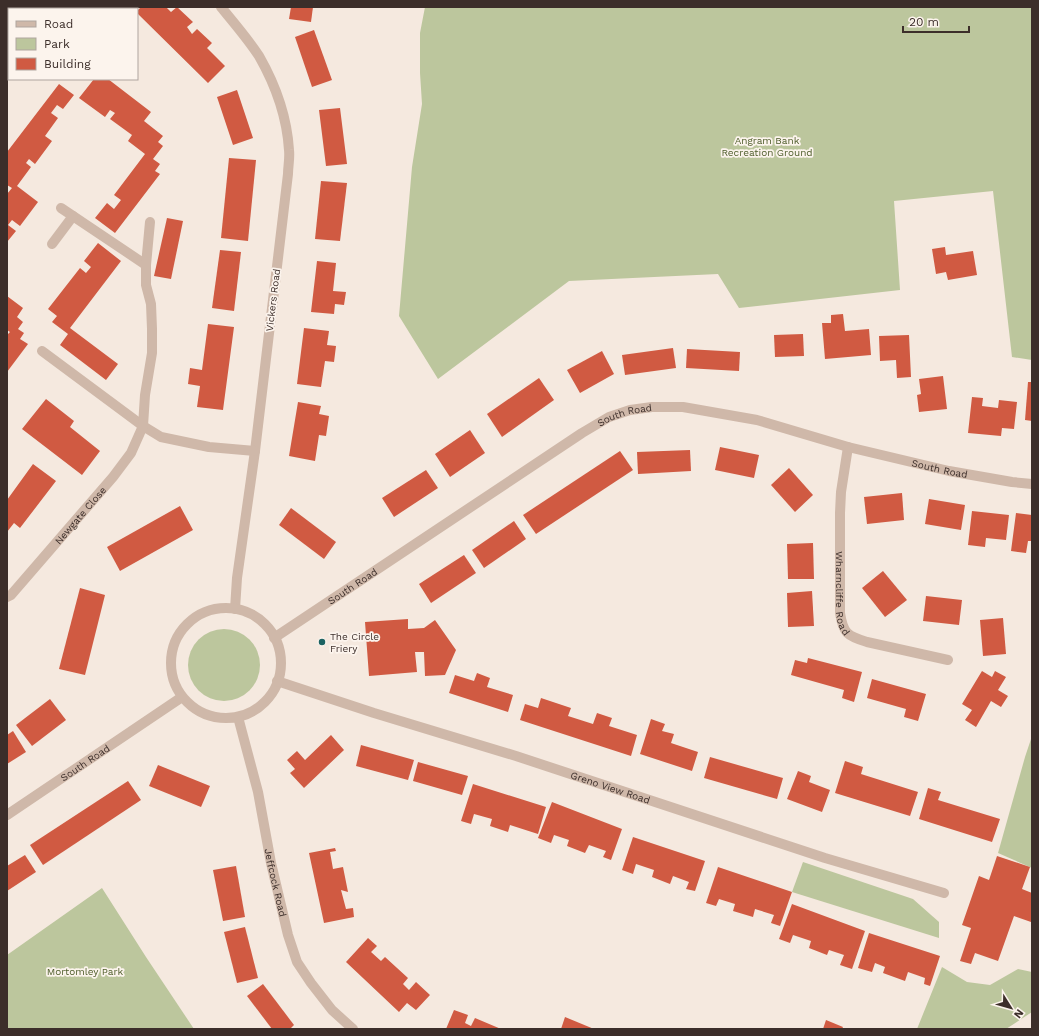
<svg xmlns="http://www.w3.org/2000/svg" width="1039" height="1036" font-family="'Work Sans',sans-serif">
<rect width="100%" height="100%" fill="#f5e9df"/>
<g fill="#bcc69d">
<path d="M425 7H1032V360L1012 357 993 191 894 201 900 290 739 308 718 274 569 281 438 379 399 316 412 167 422 104 420 73V33Z"/>
<circle cx="224" cy="665" r="36"/>
<path d="M1032 736V868L998 853 1025 757Z"/>
<path d="M803 862 913 899 939 922V938L792 892Z"/>
<path d="M102 888 146 957 194 1029H7V955Z"/>
<path d="M942 967 967 982 990 985 1018 969 1032 972V1012L1006 1029H917Z"/>
</g>
<g fill="#d05a42">
<path d="M7 7H42L37 9H9V18H7Z"/>
<path d="M141 7H166L171 12 177 7 193 22 187 27 192 34 197 29 212 43 207 48 225 66 208 83 137 13V11Z"/>
<path d="M291 7H313L311 22 289 19Z"/>
<path d="M314 30 332 80 312 87 295 37Z"/>
<path d="M94 79H108L151 112 144 121 163 136 158 142 163 146 153 159 160 164 155 171 160 174 115 233 95 218 107 203 114 209 121 200 114 195 145 154 128 141 132 135 110 119 115 113 110 110 105 117 79 98Z"/>
<path d="M59 84 74 95 63 109 57 105 51 113 58 118 45 136 52 141 35 164 29 159 26 163 31 167 17 186 38 202 20 226 12 220 8 225 16 231 7 242V194L12 188 7 185V152Z"/>
<path d="M237 90 253 138 233 145 217 97Z"/>
<path d="M340 108 347 164 326 166 319 110Z"/>
<path d="M229 158 256 160 248 241 221 238Z"/>
<path d="M321 181 347 183 340 241 315 239Z"/>
<path d="M167 218 183 221 171 279 154 276Z"/>
<path d="M98 243 121 261 70 328 118 364 106 380 60 345 68 334 52 322 57 316 48 309 80 268 86 273 91 267 84 261Z"/>
<path d="M945 247 946 255 973 251 977 275 948 280 946 272 936 274 932 249Z"/>
<path d="M220 250 241 252 234 311 212 308Z"/>
<path d="M317 261 336 263 333 291 346 292 344 305 335 304 334 314 311 312Z"/>
<path d="M7 296 23 308 17 317 23 322 18 329 24 333 20 339 28 344 7 372V335L10 332 7 330Z"/>
<path d="M843 314 845 331 869 329 871 355 825 359 822 323H831V315Z"/>
<path d="M208 324 234 327 223 410 197 407 200 386 188 384 190 368 202 370Z"/>
<path d="M304 328 329 331 327 345 336 346 334 362 325 361 321 387 297 384Z"/>
<path d="M803 334 804 356 775 357 774 335Z"/>
<path d="M909 335 911 377 897 378 896 360 880 361 879 336Z"/>
<path d="M673 348 676 368 625 375 622 355Z"/>
<path d="M687 349 740 352 739 371 686 368Z"/>
<path d="M602 351 614 374 580 393 567 370Z"/>
<path d="M943 376 947 409 919 412 917 395 921 394 919 379Z"/>
<path d="M539 378 554 400 502 437 487 414Z"/>
<path d="M1028 382H1032V421L1025 420Z"/>
<path d="M972 397 983 398 982 406 998 408 999 400 1017 402 1014 429 1002 428 1001 436 968 433Z"/>
<path d="M46 399 74 421 70 427 100 451 82 475 22 429Z"/>
<path d="M298 402 321 406 319 414 329 416 326 436 319 435 315 461 289 456Z"/>
<path d="M470 430 485 453 450 477 435 454Z"/>
<path d="M720 447 759 455 754 478 715 470Z"/>
<path d="M690 450 691 471 638 474 637 452Z"/>
<path d="M620 451 633 470 536 534 523 515Z"/>
<path d="M33 464 56 481 20 528 14 523 7 532V500Z"/>
<path d="M789 468 813 495 795 512 771 485Z"/>
<path d="M426 470 438 488 394 517 382 498Z"/>
<path d="M902 493 904 520 867 524 864 497Z"/>
<path d="M929 499 965 505 961 530 925 524Z"/>
<path d="M180 506 193 530 120 571 107 547Z"/>
<path d="M291 508 336 542 324 559 279 525Z"/>
<path d="M972 511 1009 515 1006 540 986 538 985 547 968 545Z"/>
<path d="M1016 513 1032 515V541H1028L1026 553 1011 551Z"/>
<path d="M514 521 526 539 484 568 472 550Z"/>
<path d="M813 543 814 579H788L787 544Z"/>
<path d="M464 555 476 573 431 603 419 584Z"/>
<path d="M883 571 907 600 885 617 862 588Z"/>
<path d="M80 588 105 595 85 675 59 669Z"/>
<path d="M812 591 814 626 788 627 787 593Z"/>
<path d="M926 596 962 600 959 625 923 621Z"/>
<path d="M1003 618 1006 654 983 656 980 620Z"/>
<path d="M408 619V629L424 628 435 620 456 650 445 675 425 676 424 652H415L417 672 369 676 365 622Z"/>
<path d="M808 658 862 672 854 702 842 698 844 690 791 675 795 660 807 663Z"/>
<path d="M982 671 992 677 995 671 1006 677 998 690 1008 696 1001 707 991 701 976 727 965 720 972 710 962 704Z"/>
<path d="M477 673 490 678 487 687 513 695 508 712 449 693 455 675 474 681Z"/>
<path d="M872 679 926 694 918 721 904 717 906 709 867 698Z"/>
<path d="M541 698 571 708 568 716 593 724 597 713 612 718 609 726 637 735 631 756 520 720 525 704 538 708Z"/>
<path d="M50 699 66 720 32 746 16 725Z"/>
<path d="M651 719 665 724 662 731 674 734 671 743 698 752 692 771 640 754Z"/>
<path d="M13 731 26 752 7 764V735Z"/>
<path d="M331 735 344 750 304 788 290 773 295 769 287 760 297 751 305 760Z"/>
<path d="M361 745 414 760 408 780 356 766Z"/>
<path d="M710 757 783 778 777 799 704 778Z"/>
<path d="M845 761 863 767 861 774 918 792 910 816 835 793Z"/>
<path d="M418 762 468 776 462 795 413 781Z"/>
<path d="M158 765 210 786 201 807 149 786Z"/>
<path d="M798 771 811 776 809 782 830 790 822 812 787 799Z"/>
<path d="M128 781 141 800 43 865 30 845Z"/>
<path d="M473 784 546 807 538 834 510 825 508 832 490 826 492 819 474 814 471 824 461 821Z"/>
<path d="M928 788 941 792 938 800 1000 819 992 842 919 819Z"/>
<path d="M552 802 622 829 611 860 603 857 606 851 589 845 585 853 567 846 569 840 554 835 551 843 538 838Z"/>
<path d="M633 837 705 861 695 891 686 889 689 882 673 876 670 884 652 877 654 870 636 864 633 874 622 870Z"/>
<path d="M335 848 336 851 330 852 333 869 343 867 348 892 341 890 346 909 353 908 354 917 324 923 309 853Z"/>
<path d="M25 855 36 872 7 891V866Z"/>
<path d="M997 856 1030 867 1022 889 1032 893V919L1031 922 1014 916 998 961 975 953 971 964 960 961 971 928 962 925 979 876 989 880Z"/>
<path d="M236 866 245 917 223 921 213 870Z"/>
<path d="M718 867 792 892 780 926 771 923 774 915 755 909 753 917 733 911 735 904 719 899 716 906 706 903Z"/>
<path d="M792 904 865 931 852 969 840 965 844 955 829 950 827 955 809 948 811 941 793 935 790 943 779 939Z"/>
<path d="M245 927 258 978 237 983 224 932Z"/>
<path d="M869 933 940 956 930 986 924 984 925 978 908 972 905 981 883 973 885 967 875 963 872 972 858 968Z"/>
<path d="M368 938 377 946 371 952 381 961 385 957 408 978 403 984 409 990 416 982 430 995 416 1010 407 1003 399 1012 346 962Z"/>
<path d="M263 984 294 1025 290 1029H272L247 996Z"/>
<path d="M454 1010 468 1015 465 1023 471 1026 475 1018 501 1029H446Z"/>
<path d="M565 1017 594 1029H561Z"/>
<path d="M826 1020 843 1027 842 1029H823Z"/>
</g>
<g fill="none" stroke-linecap="round" stroke-linejoin="round">
<g stroke="#cfb8a9" stroke-width="10">
<path d="M221 7C234 23 248 39 259 56 275 84 287 118 289 150 290 158 288 166 288 174L255 451 237 578 235 609"/>
<path d="M61 208 146 265"/>
<path d="M52 244 73 216"/>
<path d="M42 351 143 426 161 437 209 447 255 451"/>
<path id="s1" d="M848 447 841 492 840 513V613C843 633 847 636 867 642L948 660"/>
<path id="s2" d="M7 597 11 595 113 477 131 453 143 426 145 395 152 353V329L151 304 146 285V265L150 222"/>
<circle cx="226" cy="663" r="55"/>
<path id="s3" d="M274 638 582 433 609 417 630 410 652 407H683L757 420 848 447 949 471 1012 482 1032 484"/>
<path id="s4" d="M277 681 374 713 516 756 825 858 944 893"/>
<path id="s5" d="M238 717 258 792 271 863 288 935 297 962 311 983 332 1010 353 1029"/>
<path id="s6" d="M7 815 182 697"/>
</g>
</g>
<circle fill="#1b6261" stroke="#fcf4ed" stroke-width="1.5" cx="322" cy="642" r="4"/>
<g text-anchor="middle" dominant-baseline="central" stroke-width="3.5" stroke-linejoin="round" paint-order="stroke">
<g font-size="10" fill="#4e5d2b" stroke="#fcf4ed">
<text x="767" y="140">Angram Bank<tspan x="767" dy="12">Recreation Ground</tspan></text>
<text x="85" y="971">Mortomley Park</text>
</g>
<g font-size="10" fill="#3c2e2a" stroke="#fcf4ed">
<text transform="translate(273 300) rotate(-83)">Vickers Road</text>
<text stroke="none"><textPath href="#s3" startOffset="417">South Road</textPath></text>
<text stroke="none"><textPath href="#s3" startOffset="741">South Road</textPath></text>
<text stroke="none"><textPath href="#s2" startOffset="110">Newgate Close</textPath></text>
<text stroke="none"><textPath href="#s3" startOffset="94">South Road</textPath></text>
<text stroke="none"><textPath href="#s1" startOffset="147">Wharncliffe Road</textPath></text>
<text stroke="none"><textPath href="#s6" startOffset="94">South Road</textPath></text>
<text stroke="none"><textPath href="#s4" startOffset="350">Greno View Road</textPath></text>
<text stroke="none"><textPath href="#s5" startOffset="170">Jeffcock Road</textPath></text>
</g>
<g font-size="10" fill="#3c2e2a" stroke="#fcf4ed" text-anchor="start">
<text x="330" y="636">The Circle<tspan x="330" dy="12">Friery</tspan></text>
</g>
</g>
<rect width="1039" height="1036" fill="none" stroke="#3c2e2a" stroke-width="16"/>
<rect x="8" y="8" width="130" height="72" fill="#fcf4ed" stroke="#afa59f"/>
<rect x="16" y="21" width="20" height="6" fill="#cfb8a9" stroke="#afa59f"/>
<text x="44" y="28" font-size="12" fill="#3c2e2a">Road</text>
<rect x="16" y="38" width="20" height="12" fill="#bcc69d" stroke="#afa59f"/>
<text x="44" y="48" font-size="12" fill="#3c2e2a">Park</text>
<rect x="16" y="58" width="20" height="12" fill="#d05a42" stroke="#afa59f"/>
<text x="44" y="68" font-size="12" fill="#3c2e2a">Building</text>
<g transform="translate(1011 1008) rotate(127)" stroke="#fcf4ed" stroke-width="3" paint-order="stroke">
<path d="M0-3L7 15L0 10L-7 15Z" fill="#3c2e2a"/>
<text y="-6" font-size="11" font-weight="bold" text-anchor="middle" fill="#3c2e2a">N</text>
</g>
<path d="M903 26v6h66v-6" fill="none" stroke="#3c2e2a" stroke-width="2"/>
<text x="909" y="26" font-size="12" fill="#3c2e2a" stroke="#fcf4ed" stroke-width="3" paint-order="stroke">20 m</text>
</svg>
